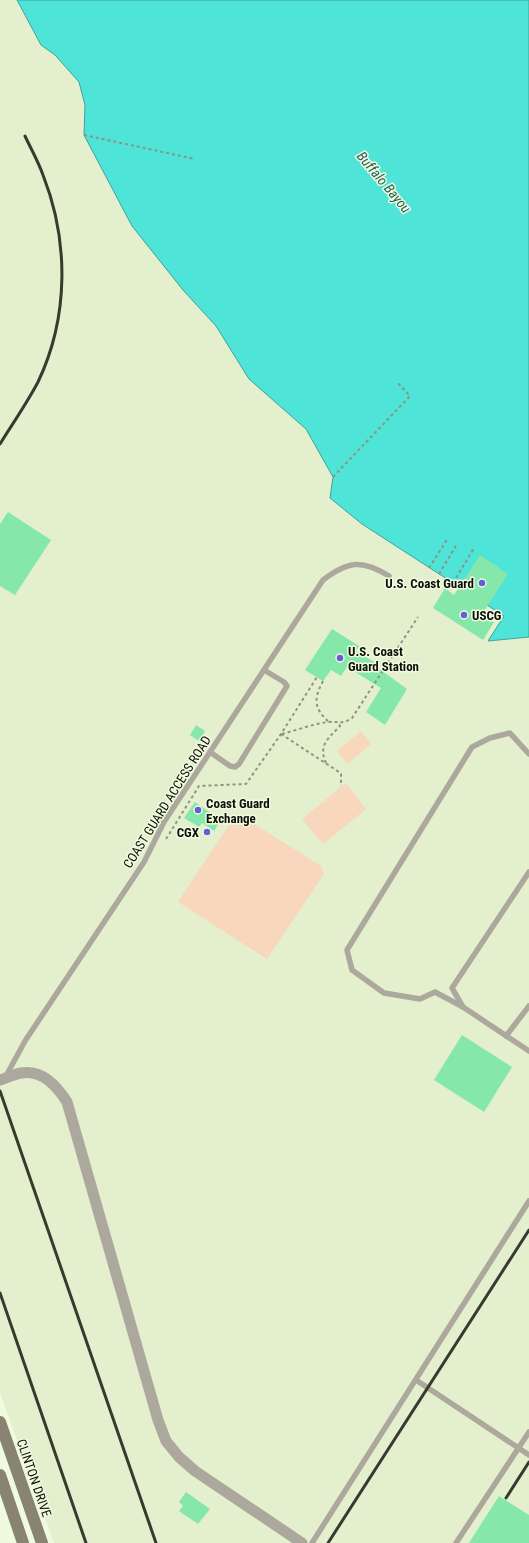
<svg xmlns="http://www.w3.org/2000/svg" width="529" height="1543" font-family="'Roboto Condensed',sans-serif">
<rect width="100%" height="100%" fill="#f0fadf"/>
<path fill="#e4efcd" d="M0 0H17L41 45 55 55 79 82 86 105 183 290 216 326 249 379 306 429 333 477 330 498 363 525 504 616 488 641 529 637V1543H54L0 1393Z"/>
<g fill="#f8d7bd">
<path d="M361 731 371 744 347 764 337 751Z"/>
<path d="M346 783 366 809 323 844 302 819Z"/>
<path d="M237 813 321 866 324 874 267 959 178 902Z"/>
</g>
<path fill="#4ee4d7" stroke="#3aa499" d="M17 0H529V637L488 641 504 616 362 524 330 498 333 477 306 429 249 379 216 326 183 290 132 226 84 135 85 105 79 82 55 55 41 45Z"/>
<g fill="#86e7aa">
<path d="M8 512 51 540 15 595 0 586V524Z"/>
<path d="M480 555 508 574 482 614 494 622 483 640 433 608 445 588 454 595Z"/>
<path d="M332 629 359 646 356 651 379 665 378 668 407 689 385 725 366 712 381 688 347 667 341 676 331 670 323 681 305 670Z"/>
<path d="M196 725 205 731 199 741 190 735Z"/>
<path d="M195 802 221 820 214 831 202 823 199 827 184 818Z"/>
<path d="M462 1035 512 1067 484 1112 434 1080Z"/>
<path d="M186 1492 210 1509 198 1524 179 1511 183 1506 179 1502Z"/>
<path d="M499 1496 529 1515V1543H469Z"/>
</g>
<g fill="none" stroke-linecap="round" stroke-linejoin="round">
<g stroke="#8d9481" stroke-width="2" stroke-dasharray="3 3" stroke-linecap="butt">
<path d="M84 135 195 159"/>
<path d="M333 477 410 396 397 382"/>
<path d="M429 568 448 538"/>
<path d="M439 574 457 544"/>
<path d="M453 583 474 548"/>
<path d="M323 681C318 691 313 701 320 712 322 716 326 718 328 722"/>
<path d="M281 734 339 772 341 774V786"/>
<path d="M282 734C297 730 313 724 328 722 339 721 341 725 352 718L418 617"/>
<path d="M326 763C318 745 328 739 340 726L339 724"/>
<path d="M166 839 199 786 246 784 281 734 317 677"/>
</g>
<g stroke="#aca89d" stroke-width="5.5">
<path d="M210 752 230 766 235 767 239 764 287 686 284 682 264 670"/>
<path d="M529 872 452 988 463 1007 529 1051"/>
<path d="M463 1007 435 992 420 999 384 993 352 970 347 950 472 747 490 738 510 733 529 754"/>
<path d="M506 1036 529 1006"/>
<path d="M6 1076 25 1041 144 862 164 822 323 580C348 561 362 559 389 576"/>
<path d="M416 1380 529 1455"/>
<path d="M312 1543 529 1201"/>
<path d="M456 1543 529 1432"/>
</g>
<path stroke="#aca89d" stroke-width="11" d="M0 1080C7 1078 14 1074 21 1073 42 1069 57 1086 67 1102L158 1420 166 1441 179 1457 195 1471 302 1543"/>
<g stroke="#898372" stroke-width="12">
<path d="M0 1422 42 1543"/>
<path d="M0 1475 23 1543"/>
</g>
<g stroke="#373b2f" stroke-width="3">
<path d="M0 444C13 423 27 403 38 382 69 317 69 241 43 175 38 161 31 149 25 136"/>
<path d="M0 1091 156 1543"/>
<path d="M0 1293 86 1543"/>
<path d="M506 1498 529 1462"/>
<path d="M328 1543 529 1230"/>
</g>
</g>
<g fill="#675dd6" stroke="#f0fadf" stroke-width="1.5">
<circle cx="482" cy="583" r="4"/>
<circle cx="464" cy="615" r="4"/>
<circle cx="340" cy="658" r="4"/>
<circle cx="198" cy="810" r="4"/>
<circle cx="207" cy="832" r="4"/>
</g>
<g text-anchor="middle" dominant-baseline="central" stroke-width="3" stroke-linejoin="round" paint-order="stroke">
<g font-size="13" font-weight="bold" fill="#0d1007" stroke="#f0fadf" text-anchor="start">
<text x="474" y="583" text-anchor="end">U.S. Coast Guard</text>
<text x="472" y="615">USCG</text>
<text x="348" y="651">U.S. Coast<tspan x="348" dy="15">Guard Station</tspan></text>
<text x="206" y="803">Coast Guard<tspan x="206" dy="15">Exchange</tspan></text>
<text x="199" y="832" text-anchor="end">CGX</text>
</g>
<g font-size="13" fill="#0d1007" stroke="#f0fadf">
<text transform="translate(167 802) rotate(-58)">COAST GUARD ACCESS ROAD</text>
<text transform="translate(34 1478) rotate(71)">CLINTON DRIVE</text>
</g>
<g font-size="14" font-style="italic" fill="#25615c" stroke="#f0fadf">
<text transform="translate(384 182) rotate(50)">Buffalo Bayou</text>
</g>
</g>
</svg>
